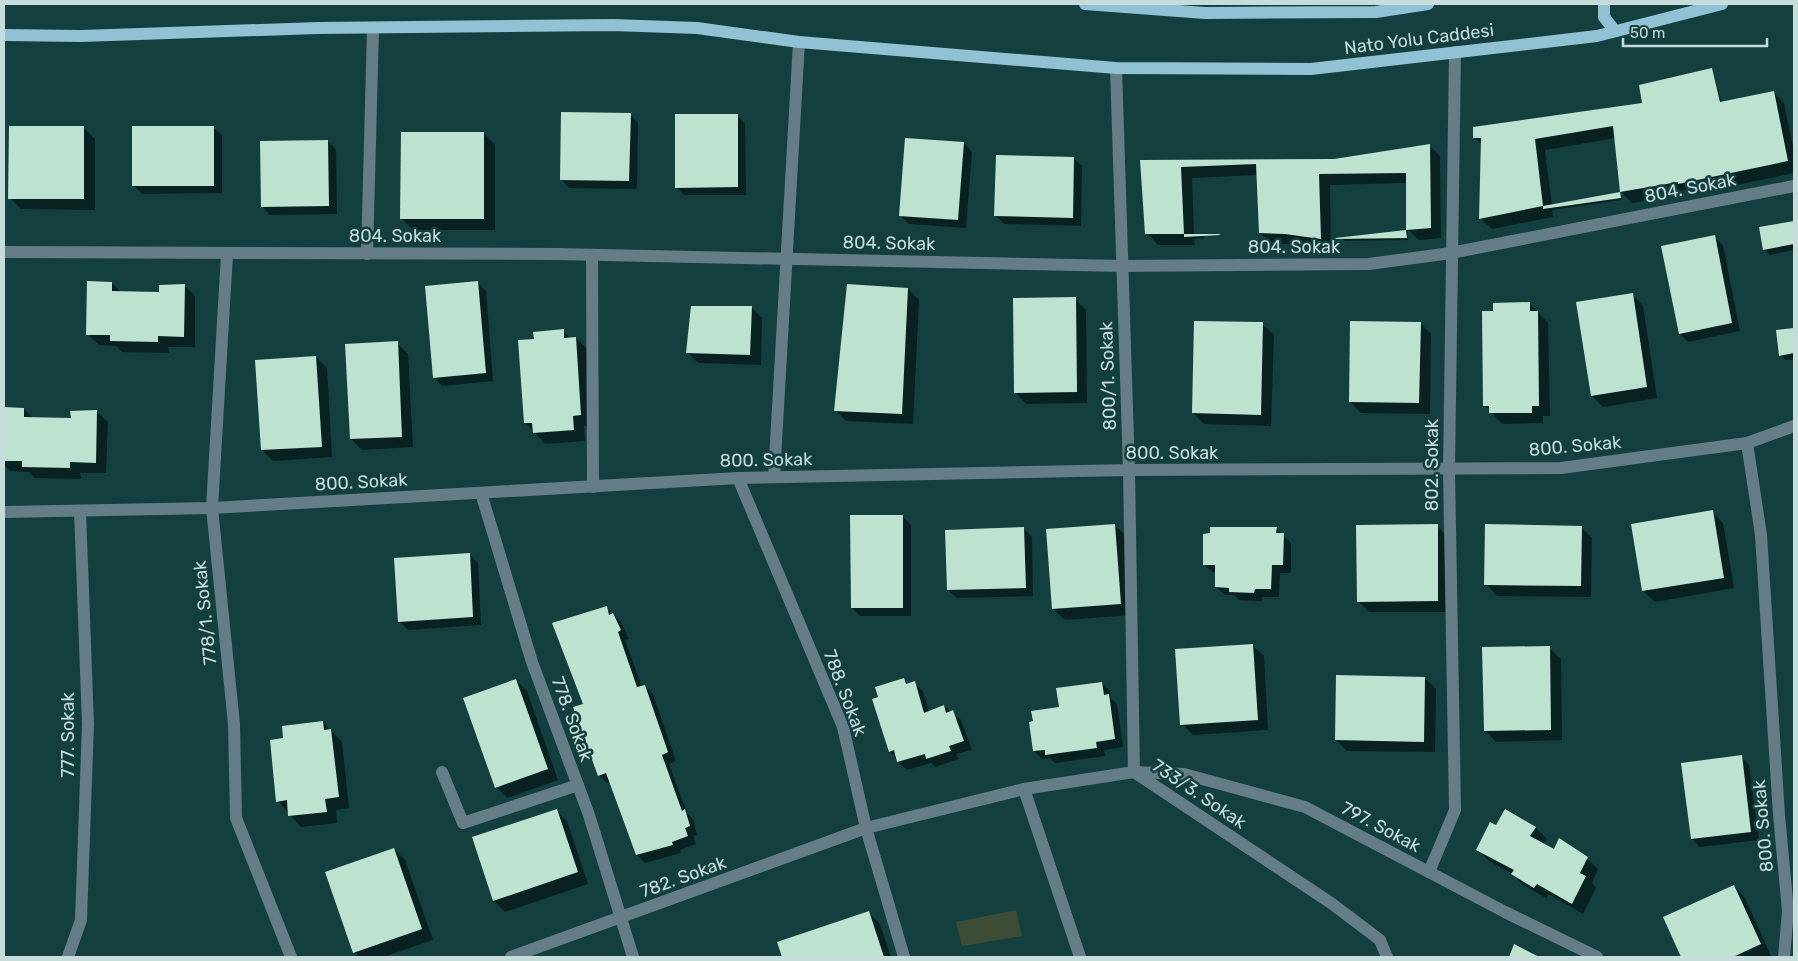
<svg xmlns="http://www.w3.org/2000/svg" width="1798" height="961" font-family="Rubik,sans-serif">
<rect width="100%" height="100%" fill="#133f3f"/>
<path fill="#3d4c34" d="M1016 910 1022 936 962 946 956 922Z"/>
<g fill="#0007">
<path d="M1712 70 1722 103 1773 92 1784 103 1794 151V173L1690 195 1686 190 1655 194 1656 199 1632 203 1621 192 1616 138 1545 150 1552 206 1620 194 1622 200 1552 210 1553 217 1492 229 1480 218 1482 145 1475 138 1643 104Z"/>
<path d="M630 114 638 123 637 189 569 188 561 179Z"/>
<path d="M737 115 745 124 746 195H684L676 187Z"/>
<path d="M213 127 222 135V193L142 194 133 185Z"/>
<path d="M84 128 95 139V210L21 209 10 198Z"/>
<path d="M484 133 495 145V230H413L402 219Z"/>
<path d="M328 141 336 150 337 214 270 215 262 206Z"/>
<path d="M964 143 972 152 966 228 909 224 900 215Z"/>
<path d="M1429 145 1440 156 1441 238 1419 240 1408 230V240L1345 241 1342 238 1408 231 1407 183 1330 185 1331 250 1297 244H1271L1260 233 1258 175 1192 178 1194 235H1202L1205 238 1194 239 1195 245H1158L1147 233 1141 161 1334 160Z"/>
<path d="M1074 158 1082 166 1081 226 1004 224 996 216Z"/>
<path d="M1794 223V250L1770 255 1764 249 1760 228Z"/>
<path d="M1714 237 1723 245 1740 331 1688 342 1680 334Z"/>
<path d="M477 282 486 291 493 381 442 386 434 377Z"/>
<path d="M112 283 121 292 160 293 184 285 195 296V347H168L169 353 122 352 116 346 99 345 87 334Z"/>
<path d="M908 289 919 300 913 424 846 421 835 410Z"/>
<path d="M1632 294 1643 306 1657 398 1603 407 1592 396Z"/>
<path d="M1075 299 1086 310 1087 403 1026 404 1015 392Z"/>
<path d="M1529 303 1548 323 1550 416H1543V423L1502 424 1485 405Z"/>
<path d="M751 307 762 318 761 365 698 363 687 352Z"/>
<path d="M1420 323 1431 334 1430 414 1361 413 1350 402Z"/>
<path d="M1262 324 1274 335 1271 426 1204 424 1193 413Z"/>
<path d="M1794 329V359L1786 360 1780 355 1777 331Z"/>
<path d="M563 331 571 339 576 338 587 349 592 426H584L585 441 545 444 525 422 535 340Z"/>
<path d="M397 343 408 354 413 447 362 450 351 439Z"/>
<path d="M316 357 327 368 332 457 273 461 262 450Z"/>
<path d="M4 409H24L33 418 72 419 96 411 108 422 106 473H80L81 479 35 478 29 472 10 471 4 465Z"/>
<path d="M1712 512 1723 523 1734 588 1655 602 1643 591Z"/>
<path d="M902 516 911 525V616H860L852 608Z"/>
<path d="M1115 525 1126 536 1132 615 1065 620 1053 609Z"/>
<path d="M1437 526 1448 537 1449 612H1369L1358 601Z"/>
<path d="M1581 527 1592 538 1591 597 1497 596 1486 584Z"/>
<path d="M1023 528 1032 537 1033 596 957 598 948 590Z"/>
<path d="M1276 528 1291 543V573H1280L1279 597H1262V601L1239 600 1234 595H1225L1216 587 1217 572H1212L1204 564Z"/>
<path d="M469 554 478 563 481 625 408 630 400 622Z"/>
<path d="M606 608 621 622 629 639 625 640 642 687 644 686 653 694 676 761 669 764 687 813 693 819 697 835 693 836 696 844 680 850 681 853 645 863 637 855 611 782 607 783 599 775 584 704Z"/>
<path d="M1252 645 1264 656 1268 730 1193 735 1182 724Z"/>
<path d="M1549 648 1561 659 1562 740 1496 742 1485 730Z"/>
<path d="M1425 678 1436 689 1435 752 1347 751 1336 740Z"/>
<path d="M903 679 909 685 914 683 923 691 929 712 944 706 961 720 972 750 956 754 959 759 935 767 931 763 907 770 898 762 890 751 879 698Z"/>
<path d="M516 680 527 691 558 780 507 798 496 787Z"/>
<path d="M1102 683 1110 691 1111 698 1117 704 1123 747 1104 750 1105 756 1055 763 1050 758 1042 759 1034 751Z"/>
<path d="M323 722 342 742 349 808 336 810 337 823 301 827 278 801Z"/>
<path d="M1741 757 1749 765 1759 840 1700 847 1692 839Z"/>
<path d="M556 810 567 821 588 884 505 912 494 901Z"/>
<path d="M1506 810 1536 828 1547 839 1543 844 1555 851 1587 858 1598 869 1592 883 1596 888 1583 914 1549 894 1546 898 1523 885 1513 874 1489 861 1478 850 1497 827Z"/>
<path d="M394 849 405 860 433 940 383 957H359L355 952Z"/>
<path d="M1734 886 1745 898 1771 956 1682 957 1664 918Z"/>
<path d="M869 913 880 924 891 957H783L778 943Z"/>
</g>
<g fill="#bde3d0">
<path d="M1712 68 1720 102 1774 91 1788 161 1678 184V182L1620 192 1621 198 1543 209V206L1620 192 1613 126 1535 139 1543 206 1479 219 1481 138H1473V127L1642 103 1639 85Z"/>
<path d="M561 112 631 113 629 181 560 180Z"/>
<path d="M675 114H738V187L675 188Z"/>
<path d="M9 126H84V199H8Z"/>
<rect x="132" y="126" width="82" height="60"/>
<path d="M401 132H484V219H400Z"/>
<path d="M905 138 964 142 958 220 899 216Z"/>
<path d="M328 140 329 206 261 207 260 141Z"/>
<path d="M1430 144 1431 228 1406 230V173L1319 174 1321 239 1285 234 1259 233 1256 164 1181 167 1184 234H1145L1140 160 1334 159Z"/>
<path d="M996 155 1074 157 1073 218 994 216Z"/>
<path d="M1794 221V244L1763 250 1759 227Z"/>
<path d="M1406 230 1407 238 1335 239V238Z"/>
<path d="M1184 234H1220V235L1184 237Z"/>
<path d="M1715 235 1732 323 1679 334 1661 246Z"/>
<path d="M87 281 112 282V291L159 292V285L185 284 184 337 158 336V342L110 341V335H86Z"/>
<path d="M478 281 486 373 433 378 425 286Z"/>
<path d="M847 284 908 288 902 414 834 411Z"/>
<path d="M1633 293 1647 387 1591 396 1576 302Z"/>
<path d="M1076 297 1077 392 1014 393 1013 298Z"/>
<path d="M1530 302V311H1538L1539 406H1532V413H1489V406H1483L1482 311H1493V303Z"/>
<path d="M691 306H752L750 355 686 353Z"/>
<path d="M1194 321 1263 322 1261 415 1192 413Z"/>
<path d="M1350 321 1421 322 1419 403 1349 402Z"/>
<path d="M1794 328V353L1779 356 1776 330Z"/>
<path d="M564 329V338L576 337 581 415 573 416 574 430 533 433 532 423H524L518 340 534 339 533 332Z"/>
<path d="M398 341 402 437 350 439 345 344Z"/>
<path d="M316 356 322 447 261 450 255 360Z"/>
<path d="M4 407 24 408V417L71 418 70 411 97 410 96 463 70 462V468L22 467V461H4Z"/>
<path d="M1713 510 1724 578 1642 591 1631 524Z"/>
<path d="M850 515H903V608H851Z"/>
<path d="M1115 524 1121 604 1052 609 1046 529Z"/>
<path d="M1438 524V601L1357 602 1356 525Z"/>
<path d="M1485 524 1582 526 1581 586 1484 585Z"/>
<path d="M1024 527 1026 588 947 590 945 530Z"/>
<path d="M1210 527H1277L1276 533H1284L1283 565H1272L1271 589H1255L1254 593 1229 592V588L1215 587V565H1203V534L1210 533Z"/>
<path d="M470 553 473 617 398 622 394 558Z"/>
<path d="M607 606 609 615 613 613 621 630 618 632 637 687 645 685 668 752 662 755 682 811 685 809 690 826 685 828 688 836 672 842 673 845 636 855 606 773 598 776 573 707 583 704 552 623Z"/>
<path d="M1253 644 1258 720 1180 725 1175 649Z"/>
<path d="M1550 646 1551 730 1484 731 1482 647Z"/>
<path d="M1336 675 1425 677 1424 742 1335 740Z"/>
<path d="M904 678 906 684 915 681 924 713 944 705 946 713 953 710 964 741 949 746 951 751 926 759 925 754 897 762 894 750 889 752 872 699 878 697 875 687Z"/>
<path d="M516 679 548 769 495 788 463 698Z"/>
<path d="M1102 682 1104 695 1109 694 1115 739 1096 742 1097 748 1045 755V750L1033 751 1029 722 1033 721 1031 711 1059 707 1056 688Z"/>
<path d="M323 721 324 730 331 729 339 797 325 799 327 812 288 816 287 800 276 802 270 740 283 738 282 726Z"/>
<path d="M1742 755 1751 832 1691 839 1681 763Z"/>
<path d="M557 809 578 872 493 901 472 837Z"/>
<path d="M1505 809 1536 827 1530 836 1554 849 1559 838 1588 857 1580 873 1586 876 1572 904 1537 884 1534 888 1511 874 1514 870 1476 850 1490 822 1496 825Z"/>
<path d="M394 848 422 929 353 953 325 872Z"/>
<path d="M1734 885 1761 944 1733 957H1681L1663 917Z"/>
<path d="M869 911 884 957H782L777 942Z"/>
<path d="M1514 944 1539 957H1509Z"/>
</g>
<g fill="none" stroke-linecap="round" stroke-linejoin="round">
<g stroke="#657d86" stroke-width="12">
<path d="M1116 68 1129 470 1134 772 1184 774 1305 807 1505 912 1597 957"/>
<path d="M4 252 558 254 1122 266 1369 264 1451 253 1794 186"/>
<path d="M227 254 212 508 234 724 236 818 291 957"/>
<path d="M367 254 373 28"/>
<path d="M592 255 593 487"/>
<path d="M1747 443 1761 535 1779 815 1788 911 1784 957"/>
<path d="M774 477 799 42"/>
<path d="M738 478 843 727 866 828 904 957"/>
<path d="M481 493 532 662 589 815 633 957"/>
<path d="M4 512 212 508 738 478 1129 470 1561 468 1747 443 1794 426"/>
<path d="M442 772 463 823 578 785"/>
<path d="M1024 789 1080 957"/>
<path d="M1429 872 1455 810 1449 470 1455 52"/>
<path d="M68 957 81 920 88 724 80 511"/>
<path d="M511 957 866 828 1024 789 1134 772 1331 903 1380 940 1387 957"/>
</g>
<g stroke="#91c1d5" stroke-width="12">
<path d="M1085 4 1205 13 1376 12 1428 4"/>
<path d="M1604 4V17L1615 31"/>
<path d="M4 35 81 36 318 28 613 25 697 28 799 42 1116 68 1311 69 1597 36 1722 4"/>
</g>
</g>
<g text-anchor="middle" dominant-baseline="central" stroke-width="5" stroke-linejoin="round" paint-order="stroke">
<g font-size="18" fill="#c6dcdb" stroke="#133f3f">
<text transform="translate(1419 39) rotate(-7)">Nato Yolu Caddesi</text>
<text transform="translate(1690 188) rotate(-11)">804. Sokak</text>
<text x="395" y="236">804. Sokak</text>
<text transform="translate(889 243) rotate(1)">804. Sokak</text>
<text x="1294" y="247">804. Sokak</text>
<text transform="translate(1108 376) rotate(-92)">800/1. Sokak</text>
<text transform="translate(1575 446) rotate(-5)">800. Sokak</text>
<text x="1172" y="453">800. Sokak</text>
<text transform="translate(766 460) rotate(-1)">800. Sokak</text>
<text transform="translate(1432 465) rotate(-90)">802. Sokak</text>
<text transform="translate(361 482) rotate(-3)">800. Sokak</text>
<text transform="translate(205 613) rotate(-96)">778/1. Sokak</text>
<text transform="translate(845 693) rotate(69)">788. Sokak</text>
<text transform="translate(572 719) rotate(70)">778. Sokak</text>
<text transform="translate(68 735) rotate(-90)">777. Sokak</text>
<text transform="translate(1199 794) rotate(34)">733/3. Sokak</text>
<text transform="translate(1763 826) rotate(-95)">800. Sokak</text>
<text transform="translate(1381 827) rotate(28)">797. Sokak</text>
<text transform="translate(683 877) rotate(-20)">782. Sokak</text>
</g>
</g>
<rect width="1798" height="961" fill="none" stroke="#c6dcdb" stroke-width="10"/>
<path d="M1623 38v8h144v-8" fill="none" stroke="#c6dcdb" stroke-width="2.5"/>
<text x="1630" y="38" font-size="15" fill="#c6dcdb" stroke="#133f3f" stroke-width="4" paint-order="stroke">50 m</text>
</svg>
